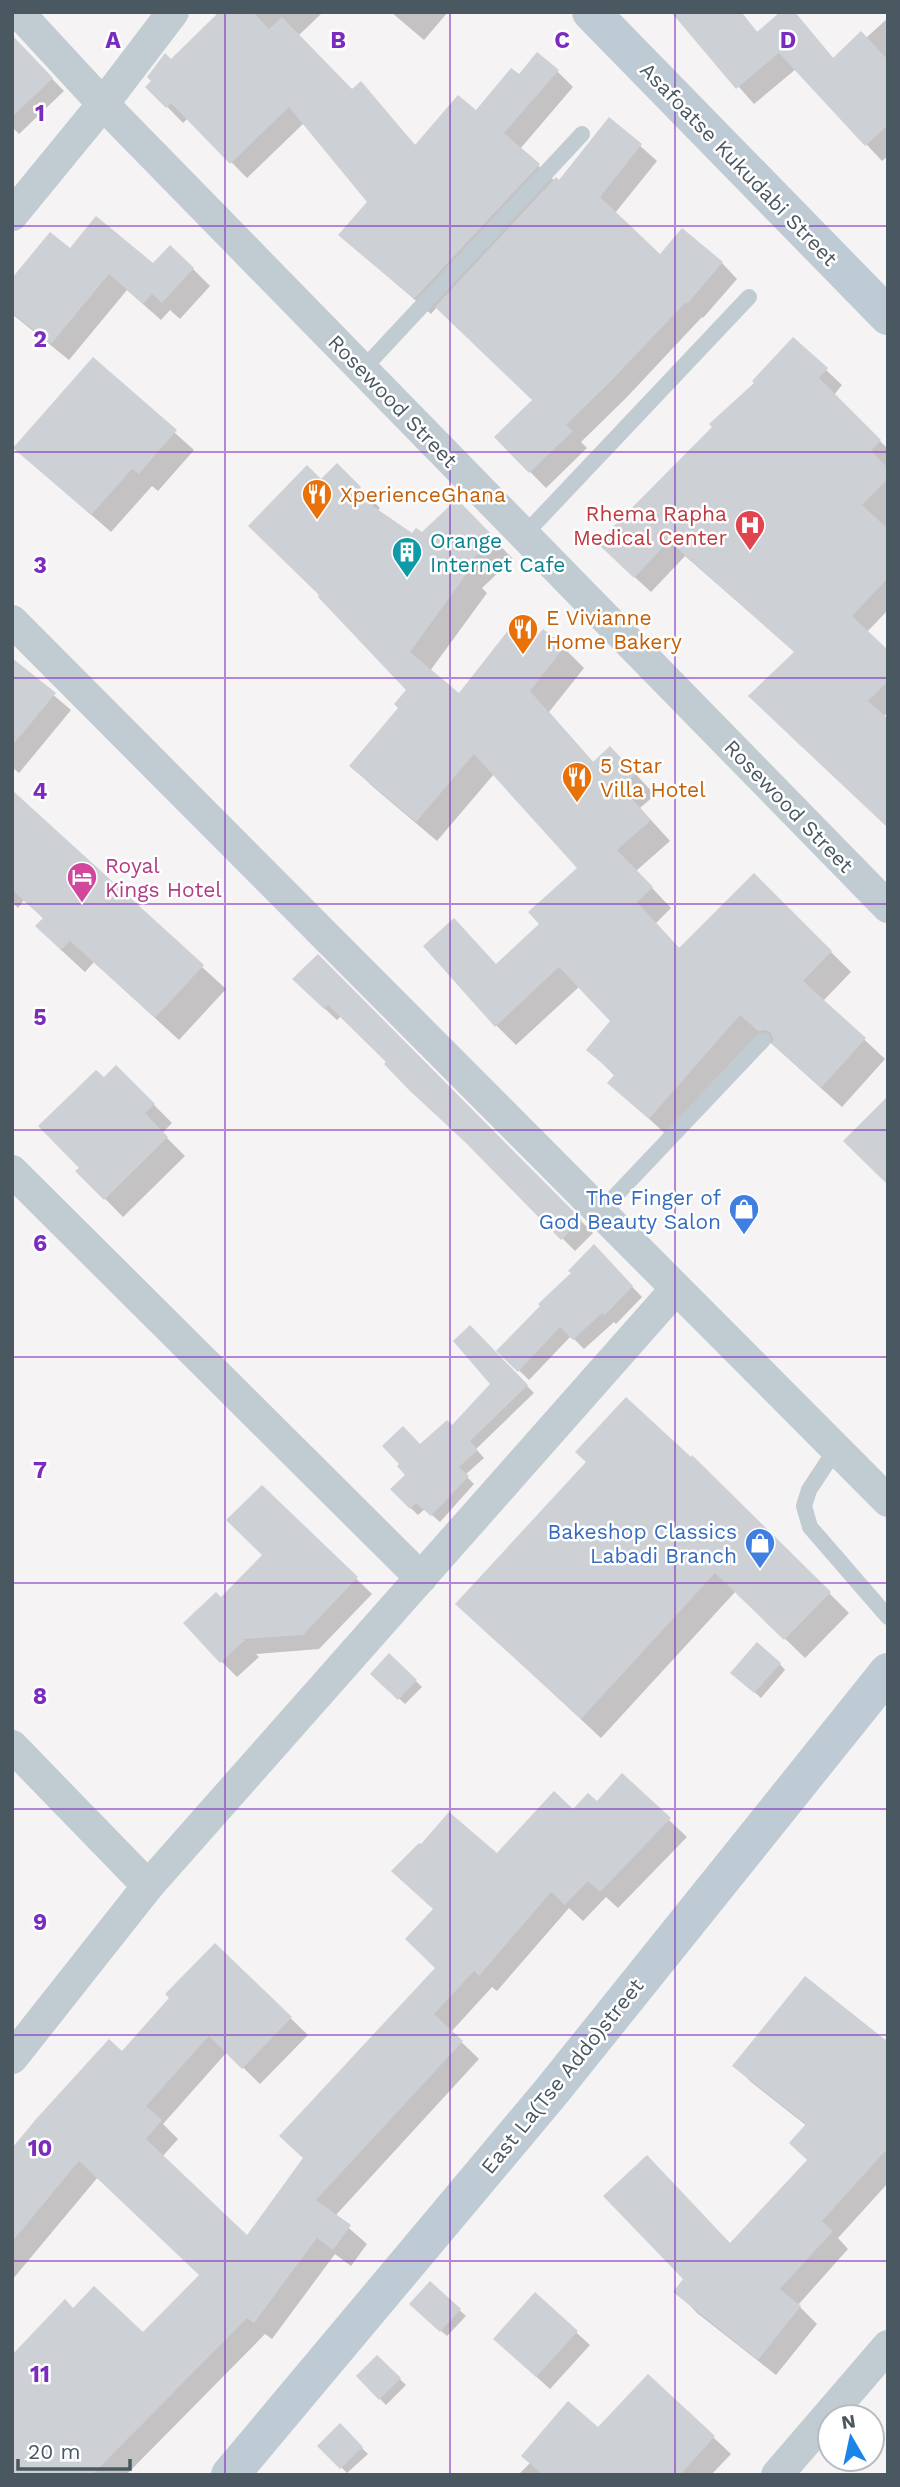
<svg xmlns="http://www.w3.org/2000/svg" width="900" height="2487" font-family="'Work Sans',sans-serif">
<rect width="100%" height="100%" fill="#f5f3f3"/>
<g fill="#0003">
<path d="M221 12H323L298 36 352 91 361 84 416 146 477 112 519 76 557 71 573 87 520 149 555 181 559 182 610 119 657 161 615 213 660 257 722 263 737 279 703 318 702 317 627 397 581 442 587 448 546 488 496 437 534 400 437 307 431 314 341 235 369 202 304 123 247 178 188 118 183 123 148 87Z"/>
<path d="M391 12H448L424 40Z"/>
<path d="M673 12H741L758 33 794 12 834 59 866 38 888 18V156L882 161 796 69 754 104Z"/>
<path d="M12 45 22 48 64 91 19 134 12 127Z"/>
<path d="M70 251 154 265 193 269 210 286 180 319 170 310 161 320 127 290 69 360 12 314V281Z"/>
<path d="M93 360 194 450 158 491 152 486 111 532 15 448Z"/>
<path d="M826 370 842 385 834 395 888 449V610L867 632 888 652V712L883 717 802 747 751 696 796 653 685 556 651 592 615 559Z"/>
<path d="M337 465 380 508 377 511 412 536 422 534 457 501 513 559 482 588 487 593 430 671 459 695 538 638 543 631 564 648 584 668 549 712 594 763 630 768 655 795 640 808 670 841 636 871 671 908 656 923 680 949 754 875 851 972 823 1001 885 1059 842 1107 761 1034 670 1138 610 1083 615 1076 588 1049 612 1021 580 986 516 1045 496 1025 497 965 542 924 579 868 494 774 437 841 372 786 352 766 401 708 408 690 321 482Z"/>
<path d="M12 660 71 710 19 773 12 767Z"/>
<path d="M12 793 226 989 179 1040 94 962 85 972 60 949 44 919 24 900 18 908 12 902Z"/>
<path d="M318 957 593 1233 575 1251 388 1062 341 1016 337 1020 307 992Z"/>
<path d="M116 1067 172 1123 162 1133 185 1156 123 1217 78 1171 81 1168 104 1080Z"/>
<path d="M604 1257 642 1297 616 1324 614 1322 584 1349 571 1336 529 1380 499 1351 542 1306Z"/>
<path d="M470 1327 534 1393 476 1449 484 1458 465 1475 474 1484 440 1522 425 1509 418 1515 392 1490 407 1475 421 1447 452 1427 492 1384Z"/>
<path d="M262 1487 372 1594 319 1649 256 1654 259 1657 237 1677 221 1661V1600L264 1555Z"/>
<path d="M732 1496 849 1613 805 1658 736 1591 601 1738 457 1604Z"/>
<path d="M390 1656 422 1687 405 1704 373 1674Z"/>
<path d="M780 1664 785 1670 761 1698 739 1678Z"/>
<path d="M622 1776 687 1837 618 1908 606 1897 583 1921 569 1908 497 1991 492 1987 451 2032 479 2059 335 2216 367 2244 351 2266 335 2254 272 2339 265 2334 126 2475H12L74 2310 143 2334 201 2275 98 2177 12 2280V2151L122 2053 215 1945 308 2035 260 2084 227 2052 163 2124 178 2139 162 2157 247 2238 437 1968 497 1856 573 1811 597 1803Z"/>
<path d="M888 2037V2183L838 2238 848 2249 798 2305 817 2324 776 2375 697 2313 680 2295 731 2245 809 2161 807 2126 751 2082 734 2065 884 2041Z"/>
<path d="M430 2284 466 2316 447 2336 417 2310Z"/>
<path d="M535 2295 590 2345 550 2389 508 2351Z"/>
<path d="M377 2357 406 2385 386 2405 358 2376Z"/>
<path d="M648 2376 731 2454 711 2475H518L530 2463 598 2430Z"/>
<path d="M340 2426 368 2454 347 2473 320 2446Z"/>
</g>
<g fill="#cdd0d5">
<path d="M219 12H253L269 29 282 17 352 89 361 81 415 145 458 95 476 110 511 68 519 74 537 52 559 70 504 133 540 164 414 299 338 235 367 202 289 107 230 164 171 103 166 108 145 87 151 81 147 77 165 53 171 59Z"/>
<path d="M671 12H740L757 32 780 12H795L833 58 861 31 888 60V125L865 146 779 53 736 89Z"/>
<path d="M12 35 53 78 12 117Z"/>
<path d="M609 117 642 144 600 197 660 254 682 228 723 262 687 304 686 302 611 381 566 425 573 431 529 473 494 437 532 400 435 307 556 177 559 180Z"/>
<path d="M96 216 153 263 170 245 194 268 162 303 152 294 143 304 109 274 51 344 12 313V278L50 232 70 248Z"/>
<path d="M793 337 828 368 819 378 881 440 871 451 888 468V479L862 505 888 529V578L852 616 888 650V681L868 701 888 719V828L748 696 794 652 669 541 634 578 597 543 712 427 709 424 754 383 752 381Z"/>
<path d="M93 357 177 430 139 474 132 469 91 515 13 448Z"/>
<path d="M337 463 361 487 355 494 412 533 416 528 422 532 457 499 495 538 463 568 468 572 410 652 459 693 517 619 538 635 543 629 565 646 530 691 593 762 610 746 636 774 621 787 651 820 617 850 653 887 637 902 679 948 754 873 832 951 803 981 866 1038 821 1088 772 1044 773 1038 770 1032 765 1030 758 1031 740 1015 649 1119 607 1083 615 1074 586 1050 610 1021 559 967 495 1027 423 946 454 918 496 964 539 924 528 912 577 868 474 754 416 822 349 766 398 708 394 704 406 690 318 597 319 595 248 526 307 465 321 479Z"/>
<path d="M12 658 56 693 12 746Z"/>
<path d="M12 790 204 965 155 1018 70 941 61 950 35 926 43 918 12 890Z"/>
<path d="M318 954 582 1220 561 1240 465 1142 409 1090 384 1064 386 1062 328 1005 324 1009 292 979Z"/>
<path d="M116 1065 155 1104 145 1113 168 1137 104 1200 75 1171 79 1168 38 1126 96 1070 104 1077Z"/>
<path d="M888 1096V1185L843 1141Z"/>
<path d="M594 1244 633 1286 605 1315 602 1313 573 1340 560 1327 518 1372 496 1351 540 1306 538 1304 571 1273 568 1271Z"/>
<path d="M470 1325 528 1385 470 1441 478 1450 459 1467 469 1476 431 1516 416 1503 410 1509 390 1489 405 1475 397 1466 399 1464 382 1446 403 1426 420 1444 447 1420 452 1425 490 1384 453 1341Z"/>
<path d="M626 1397 691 1457 692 1455 831 1592 784 1640 715 1573 581 1719 455 1604 586 1462 575 1452Z"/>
<path d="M262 1485 358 1577 303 1635 243 1639 245 1640 220 1663 183 1623 216 1592 221 1597 262 1555 226 1520Z"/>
<path d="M757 1642 781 1663 754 1693 730 1673Z"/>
<path d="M389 1653 417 1680 398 1700 370 1674Z"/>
<path d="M622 1773 671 1818 600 1892 588 1881 565 1905 551 1892 479 1976 474 1971 434 2014 463 2041 316 2200 351 2225 333 2250 317 2238 254 2323 247 2318 92 2475H12V2355L65 2299 73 2308 94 2286 143 2332 199 2275 79 2161 12 2242V2148L37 2118 109 2039 122 2051 169 1998 165 1994 215 1943 292 2017 242 2069 209 2036 146 2106 162 2120 146 2139 247 2235 303 2158 279 2136 435 1968 405 1939 433 1909 391 1871 419 1843 421 1844 449 1812 497 1853 554 1791 573 1809 588 1793 597 1801Z"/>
<path d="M805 1976 888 2042V2148L822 2221 833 2231 780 2289 801 2306 758 2360 673 2292 683 2279 603 2196 647 2155 730 2243 807 2160 789 2143 806 2124 732 2066Z"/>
<path d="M430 2281 461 2309 440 2332 409 2304Z"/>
<path d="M535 2292 578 2331 536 2377 493 2339Z"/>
<path d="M377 2355 401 2378 379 2400 356 2376Z"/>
<path d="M648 2374 715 2436 680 2475H543L521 2456 568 2401 598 2427Z"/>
<path d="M340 2423 363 2447 340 2469 317 2446Z"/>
</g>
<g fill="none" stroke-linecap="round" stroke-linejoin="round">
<g stroke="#c1cbd2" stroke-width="16">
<path d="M363 369 582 134"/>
<path d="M524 535 749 297"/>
<path d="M599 1213 763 1040"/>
<path d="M836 1449 809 1490 804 1506 810 1527 888 1617"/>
</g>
<g stroke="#c1cbd2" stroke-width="32">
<path d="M18 12 103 104 888 907"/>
<path d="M12 215 103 104 173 12"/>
<path d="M12 621 888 1501"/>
<path d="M12 1171 421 1578"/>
<path d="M12 1746 148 1886"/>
<path d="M12 2058 148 1886 675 1290"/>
<path d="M777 2475 888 2346"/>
</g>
<g stroke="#bfcbd4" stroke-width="38">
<path d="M591 12 888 316"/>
<path d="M230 2475 551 2092 888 1672"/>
</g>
</g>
<path fill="none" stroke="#7b2cbf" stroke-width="2" stroke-opacity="0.55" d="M225 12V2475M450 12V2475M675 12V2475M12 226H888M12 452H888M12 678H888M12 904H888M12 1130H888M12 1357H888M12 1583H888M12 1809H888M12 2035H888M12 2261H888"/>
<defs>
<g id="restaurant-pin" transform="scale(1.575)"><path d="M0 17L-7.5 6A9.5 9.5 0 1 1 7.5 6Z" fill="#e8710a" stroke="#fff"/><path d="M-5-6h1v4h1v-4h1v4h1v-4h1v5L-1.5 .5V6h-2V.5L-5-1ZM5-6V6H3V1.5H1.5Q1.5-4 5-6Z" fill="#fff"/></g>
<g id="hospital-pin" transform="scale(1.575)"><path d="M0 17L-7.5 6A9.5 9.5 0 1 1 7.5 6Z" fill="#e0444e" stroke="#fff"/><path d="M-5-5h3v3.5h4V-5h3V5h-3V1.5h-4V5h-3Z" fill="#fff"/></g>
<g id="building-pin" transform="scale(1.575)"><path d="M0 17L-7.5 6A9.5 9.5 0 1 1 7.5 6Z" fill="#0f9aa8" stroke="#fff"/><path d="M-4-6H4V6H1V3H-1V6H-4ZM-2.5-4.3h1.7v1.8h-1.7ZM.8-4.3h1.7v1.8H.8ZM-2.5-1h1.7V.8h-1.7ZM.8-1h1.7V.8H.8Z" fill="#fff"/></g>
<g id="hotel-pin" transform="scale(1.575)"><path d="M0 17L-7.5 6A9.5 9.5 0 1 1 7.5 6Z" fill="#d1479c" stroke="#fff"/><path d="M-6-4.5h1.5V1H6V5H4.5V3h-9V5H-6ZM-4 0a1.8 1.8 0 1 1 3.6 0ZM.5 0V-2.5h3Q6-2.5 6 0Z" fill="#fff"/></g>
<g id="shop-pin" transform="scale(1.575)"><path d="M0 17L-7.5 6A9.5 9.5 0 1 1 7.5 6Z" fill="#3f7fe0" stroke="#fff"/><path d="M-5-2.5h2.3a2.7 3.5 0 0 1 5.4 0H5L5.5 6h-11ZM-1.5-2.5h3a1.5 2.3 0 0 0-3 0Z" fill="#fff"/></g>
</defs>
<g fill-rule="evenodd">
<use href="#restaurant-pin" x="317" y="494"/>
<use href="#hospital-pin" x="750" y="525"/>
<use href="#building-pin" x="407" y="552"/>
<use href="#restaurant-pin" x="523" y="629"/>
<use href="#restaurant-pin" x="577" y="777"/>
<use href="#hotel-pin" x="82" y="877"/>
<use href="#shop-pin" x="744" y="1209"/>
<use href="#shop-pin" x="760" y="1543"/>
</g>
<g text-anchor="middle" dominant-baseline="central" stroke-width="5" stroke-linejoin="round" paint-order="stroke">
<g font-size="21" fill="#4a5861" stroke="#fff">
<text transform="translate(739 164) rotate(46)">Asafoatse Kukudabi Street</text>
<text transform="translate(393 401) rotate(46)">Rosewood Street</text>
<text transform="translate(789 806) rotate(46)">Rosewood Street</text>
<text transform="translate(562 2076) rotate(-51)">East La(Tse Addo)street</text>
</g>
<g font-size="21" fill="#c56008" stroke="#fff" text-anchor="start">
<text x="340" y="494">XperienceGhana</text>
<text x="546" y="617">E Vivianne<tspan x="546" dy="24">Home Bakery</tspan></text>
<text x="600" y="765">5 Star<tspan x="600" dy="24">Villa Hotel</tspan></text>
</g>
<g font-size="21" fill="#be3a42" stroke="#fff" text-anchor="end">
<text x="727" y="513">Rhema Rapha<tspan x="727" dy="24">Medical Center</tspan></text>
</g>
<g font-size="21" fill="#0d838f" stroke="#fff" text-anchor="start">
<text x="430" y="540">Orange<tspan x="430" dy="24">Internet Cafe</tspan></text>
</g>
<g font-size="21" fill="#b23c85" stroke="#fff" text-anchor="start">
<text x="105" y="865">Royal<tspan x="105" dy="24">Kings Hotel</tspan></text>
</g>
<g font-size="21" fill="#366cbe" stroke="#fff" text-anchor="end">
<text x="721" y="1197">The Finger of<tspan x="721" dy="24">God Beauty Salon</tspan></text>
<text x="737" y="1531">Bakeshop Classics<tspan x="737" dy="24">Labadi Branch</tspan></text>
</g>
</g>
<g font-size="23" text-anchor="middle" font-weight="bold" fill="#7b2cbf" stroke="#fff" stroke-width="5" stroke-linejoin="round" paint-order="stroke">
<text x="113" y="48">A</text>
<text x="338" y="48">B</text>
<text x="562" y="48">C</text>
<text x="788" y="48">D</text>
<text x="40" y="121">1</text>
<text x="40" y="347">2</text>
<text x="40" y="573">3</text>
<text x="40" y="799">4</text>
<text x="40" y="1025">5</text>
<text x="40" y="1251">6</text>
<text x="40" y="1478">7</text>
<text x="40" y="1704">8</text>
<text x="40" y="1930">9</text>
<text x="40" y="2156">10</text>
<text x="40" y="2382">11</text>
</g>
<rect width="900" height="2487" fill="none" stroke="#4a5861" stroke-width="28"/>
<g transform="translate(851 2438) rotate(351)"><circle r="33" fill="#ffffff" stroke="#b7bcc0" stroke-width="2"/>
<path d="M0-5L12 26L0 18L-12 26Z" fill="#1a84e8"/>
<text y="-10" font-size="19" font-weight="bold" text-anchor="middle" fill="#4a5861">N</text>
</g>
<path d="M18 2459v10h112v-10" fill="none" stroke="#4a5861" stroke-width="3.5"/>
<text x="28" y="2459" font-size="21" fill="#4a5861" stroke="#ffffff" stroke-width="5" paint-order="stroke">20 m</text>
</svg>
